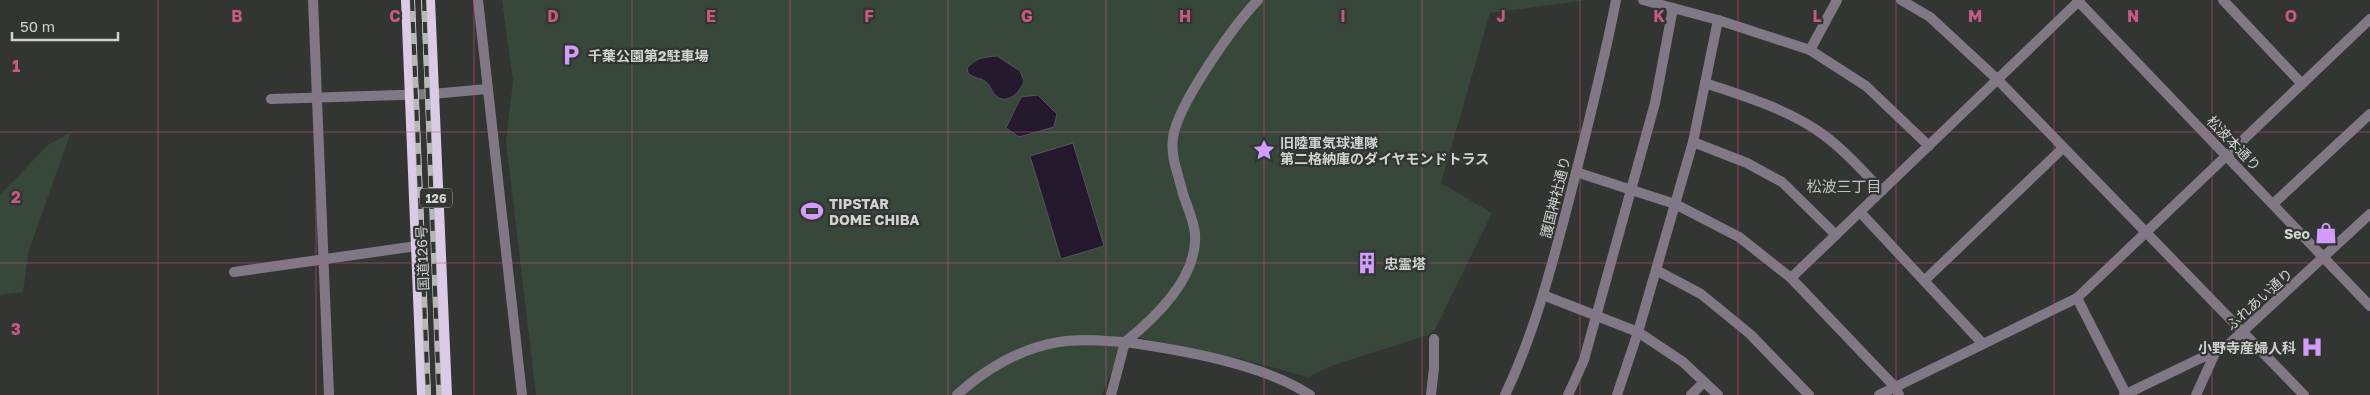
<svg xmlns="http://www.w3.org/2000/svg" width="2370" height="395" font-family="'Golos Text','Noto Sans JP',sans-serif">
<rect width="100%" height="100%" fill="#323532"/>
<g fill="#37473a">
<path d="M502 0H1588L1490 13 1441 183 1492 213 1435 330 1428 335 1331 366 1308 377 1233 357 1126 335 1102 395H536L506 142 513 81Z"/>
<path d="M71 132 29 250 23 292 0 295V195L48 145Z"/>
</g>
<g fill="#25192e" stroke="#59515f">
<path d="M997 56 1020 71 1024 81C1020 93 1006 107 994 94 991 90 990 85 985 81 980 78 973 78 968 73L967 68C976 58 984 57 997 56Z"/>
<path d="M1038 95 1057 114 1054 127 1019 137 1006 128 1021 97Z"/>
<path d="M1073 143 1104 246 1061 259 1030 156Z"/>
</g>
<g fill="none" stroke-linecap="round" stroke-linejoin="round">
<g stroke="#807985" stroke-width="10">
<path d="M313 0 329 395"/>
<path d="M1643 0 1718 20 1810 50 1866 86 1929 146"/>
<path d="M1901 0 1930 17 1998 80 2304 395"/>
<path d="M2223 0 2302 84"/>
<path d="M1810 50 1837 0"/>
<path d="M1705 83C1743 96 1781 107 1815 129 1840 145 1862 170 1882 191"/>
<path d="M271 99 432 94 487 89"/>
<path d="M1693 142 1747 163 1782 182 1836 235"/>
<path d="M1576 172 1675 204 1739 237 1791 278 1895 387 1899 395"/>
<path d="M2273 204 2370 114"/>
<path d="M1860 212 1983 344"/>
<path d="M1656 270 1701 294 1750 334 1809 395"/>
<path d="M234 272 417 246"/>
<path d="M1791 278 2080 0"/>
<path d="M1925 280 2063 148"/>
<path d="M1543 295 1638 332 1683 362 1718 395"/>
<path d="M2077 298 2126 394"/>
<path d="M957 395C985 369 1021 348 1059 342 1081 338 1104 341 1125 342 1155 318 1198 277 1195 234 1194 221 1187 206 1183 194 1179 176 1170 156 1173 138 1177 105 1234 25 1258 0"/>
<path d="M1111 395 1125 342C1182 350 1263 364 1310 395"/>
<path d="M1431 395 1434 368V339"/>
<path d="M1568 395 1584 360 1655 103 1673 8"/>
<path d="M1617 395 1638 332 1693 142 1718 20"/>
<path d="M1691 395 1704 382"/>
<path d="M1879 395 2077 298 2370 19"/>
<path d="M2196 395 2216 351"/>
</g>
<g stroke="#807985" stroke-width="10">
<path d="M478 0 522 395"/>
<path d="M2077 0 2370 306"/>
<path d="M1505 395C1534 334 1551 269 1568 204 1585 137 1603 68 1616 0"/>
<path d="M2124 395 2228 345 2370 214"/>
</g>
<g stroke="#dacce6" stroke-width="14">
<path d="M408 0 424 395"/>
<path d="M428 0 445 395"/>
</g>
<g stroke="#b7b9b7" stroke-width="5.5">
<g id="rail">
<path d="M412 0 428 395"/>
<path d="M424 0 439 395"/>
</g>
</g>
<use href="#rail" stroke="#323532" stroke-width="4" stroke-dasharray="11" stroke-linecap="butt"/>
</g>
<path fill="none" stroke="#c75984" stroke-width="1" stroke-opacity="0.55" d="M158 0V395M316 0V395M474 0V395M632 0V395M790 0V395M948 0V395M1106 0V395M1264 0V395M1422 0V395M1580 0V395M1738 0V395M1896 0V395M2054 0V395M2212 0V395M0 132H2370M0 263H2370"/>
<defs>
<g id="parking-bare" transform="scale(1.725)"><path d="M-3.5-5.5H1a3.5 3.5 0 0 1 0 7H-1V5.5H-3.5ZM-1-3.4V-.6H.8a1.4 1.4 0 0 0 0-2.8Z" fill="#d39cfc" stroke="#323532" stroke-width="2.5" paint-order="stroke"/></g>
<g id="sight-bare" transform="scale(1.725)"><path d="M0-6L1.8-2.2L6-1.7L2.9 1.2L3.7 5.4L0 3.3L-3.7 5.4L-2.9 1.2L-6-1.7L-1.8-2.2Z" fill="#d39cfc" stroke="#323532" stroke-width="2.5" paint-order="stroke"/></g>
<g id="stadium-bare" transform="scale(1.725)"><path d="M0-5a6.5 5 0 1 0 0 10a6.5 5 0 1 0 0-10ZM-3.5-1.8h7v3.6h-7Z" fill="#d39cfc" stroke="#323532" stroke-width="2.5" paint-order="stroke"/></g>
<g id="shop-bare" transform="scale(1.725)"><path d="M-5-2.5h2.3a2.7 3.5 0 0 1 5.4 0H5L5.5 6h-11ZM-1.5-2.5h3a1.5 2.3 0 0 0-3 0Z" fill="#d39cfc" stroke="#323532" stroke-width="2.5" paint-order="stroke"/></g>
<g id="building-bare" transform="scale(1.725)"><path d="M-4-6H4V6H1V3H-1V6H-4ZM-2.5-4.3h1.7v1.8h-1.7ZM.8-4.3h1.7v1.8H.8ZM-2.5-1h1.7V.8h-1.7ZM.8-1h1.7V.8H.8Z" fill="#d39cfc" stroke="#323532" stroke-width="2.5" paint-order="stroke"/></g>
<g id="hospital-bare" transform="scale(1.725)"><path d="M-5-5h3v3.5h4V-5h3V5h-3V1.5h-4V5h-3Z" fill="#d39cfc" stroke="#323532" stroke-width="2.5" paint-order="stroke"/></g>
</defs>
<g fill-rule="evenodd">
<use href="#parking-bare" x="571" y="55"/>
<use href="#sight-bare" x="1264" y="150"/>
<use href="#stadium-bare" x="812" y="211"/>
<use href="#shop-bare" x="2326" y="233"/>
<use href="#building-bare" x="1367" y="263"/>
<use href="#hospital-bare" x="2312" y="347"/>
</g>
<g text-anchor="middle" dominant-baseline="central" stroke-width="4.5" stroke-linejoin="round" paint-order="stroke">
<rect fill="#323532" stroke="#a1a4a1" stroke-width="1" x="420" y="188.5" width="32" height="19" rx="4"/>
<g font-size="12" font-weight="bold" fill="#d1d3d1">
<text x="436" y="198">126</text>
</g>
<g font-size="14" font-weight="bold" fill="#d1d3d1" stroke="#323532" text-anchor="start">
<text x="588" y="55">千葉公園第2駐車場</text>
<text x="1280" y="142">旧陸軍気球連隊<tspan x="1280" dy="16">第二格納庫のダイヤモンドトラス</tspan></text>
<text x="829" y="203">TIPSTAR<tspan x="829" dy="16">DOME CHIBA</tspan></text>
<text x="2310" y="233" text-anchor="end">Seo</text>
<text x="1384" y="263">忠霊塔</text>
<text x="2296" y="347" text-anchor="end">小野寺産婦人科</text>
</g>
<g font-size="14" fill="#d1d3d1" stroke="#323532">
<text transform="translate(2234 143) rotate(46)">松波本通り</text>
<text transform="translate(1555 197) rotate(-76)">護国神社通り</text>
<text transform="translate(422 258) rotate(-92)">国道126号</text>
<text transform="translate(2259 299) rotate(-42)">ふれあい通り</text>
</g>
<g font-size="15" fill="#c2c6c2" stroke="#323532">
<text x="1844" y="186">松波三丁目</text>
</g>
</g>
<g font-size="16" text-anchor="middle" font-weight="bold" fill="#c75984" stroke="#323532" stroke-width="4.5" stroke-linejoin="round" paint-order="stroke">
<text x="237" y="22">B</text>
<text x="395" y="22">C</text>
<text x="553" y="22">D</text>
<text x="711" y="22">E</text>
<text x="869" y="22">F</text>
<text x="1027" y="22">G</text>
<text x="1185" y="22">H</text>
<text x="1343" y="22">I</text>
<text x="1501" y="22">J</text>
<text x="1659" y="22">K</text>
<text x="1817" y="22">L</text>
<text x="1975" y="22">M</text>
<text x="2133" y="22">N</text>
<text x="2291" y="22">O</text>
<text x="16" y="72">1</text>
<text x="16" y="203">2</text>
<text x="16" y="335">3</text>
</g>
<path d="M12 32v8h106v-8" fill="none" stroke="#d1d3d1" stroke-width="2.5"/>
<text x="20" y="32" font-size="15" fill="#d1d3d1" stroke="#323532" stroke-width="4" paint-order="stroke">50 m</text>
</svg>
